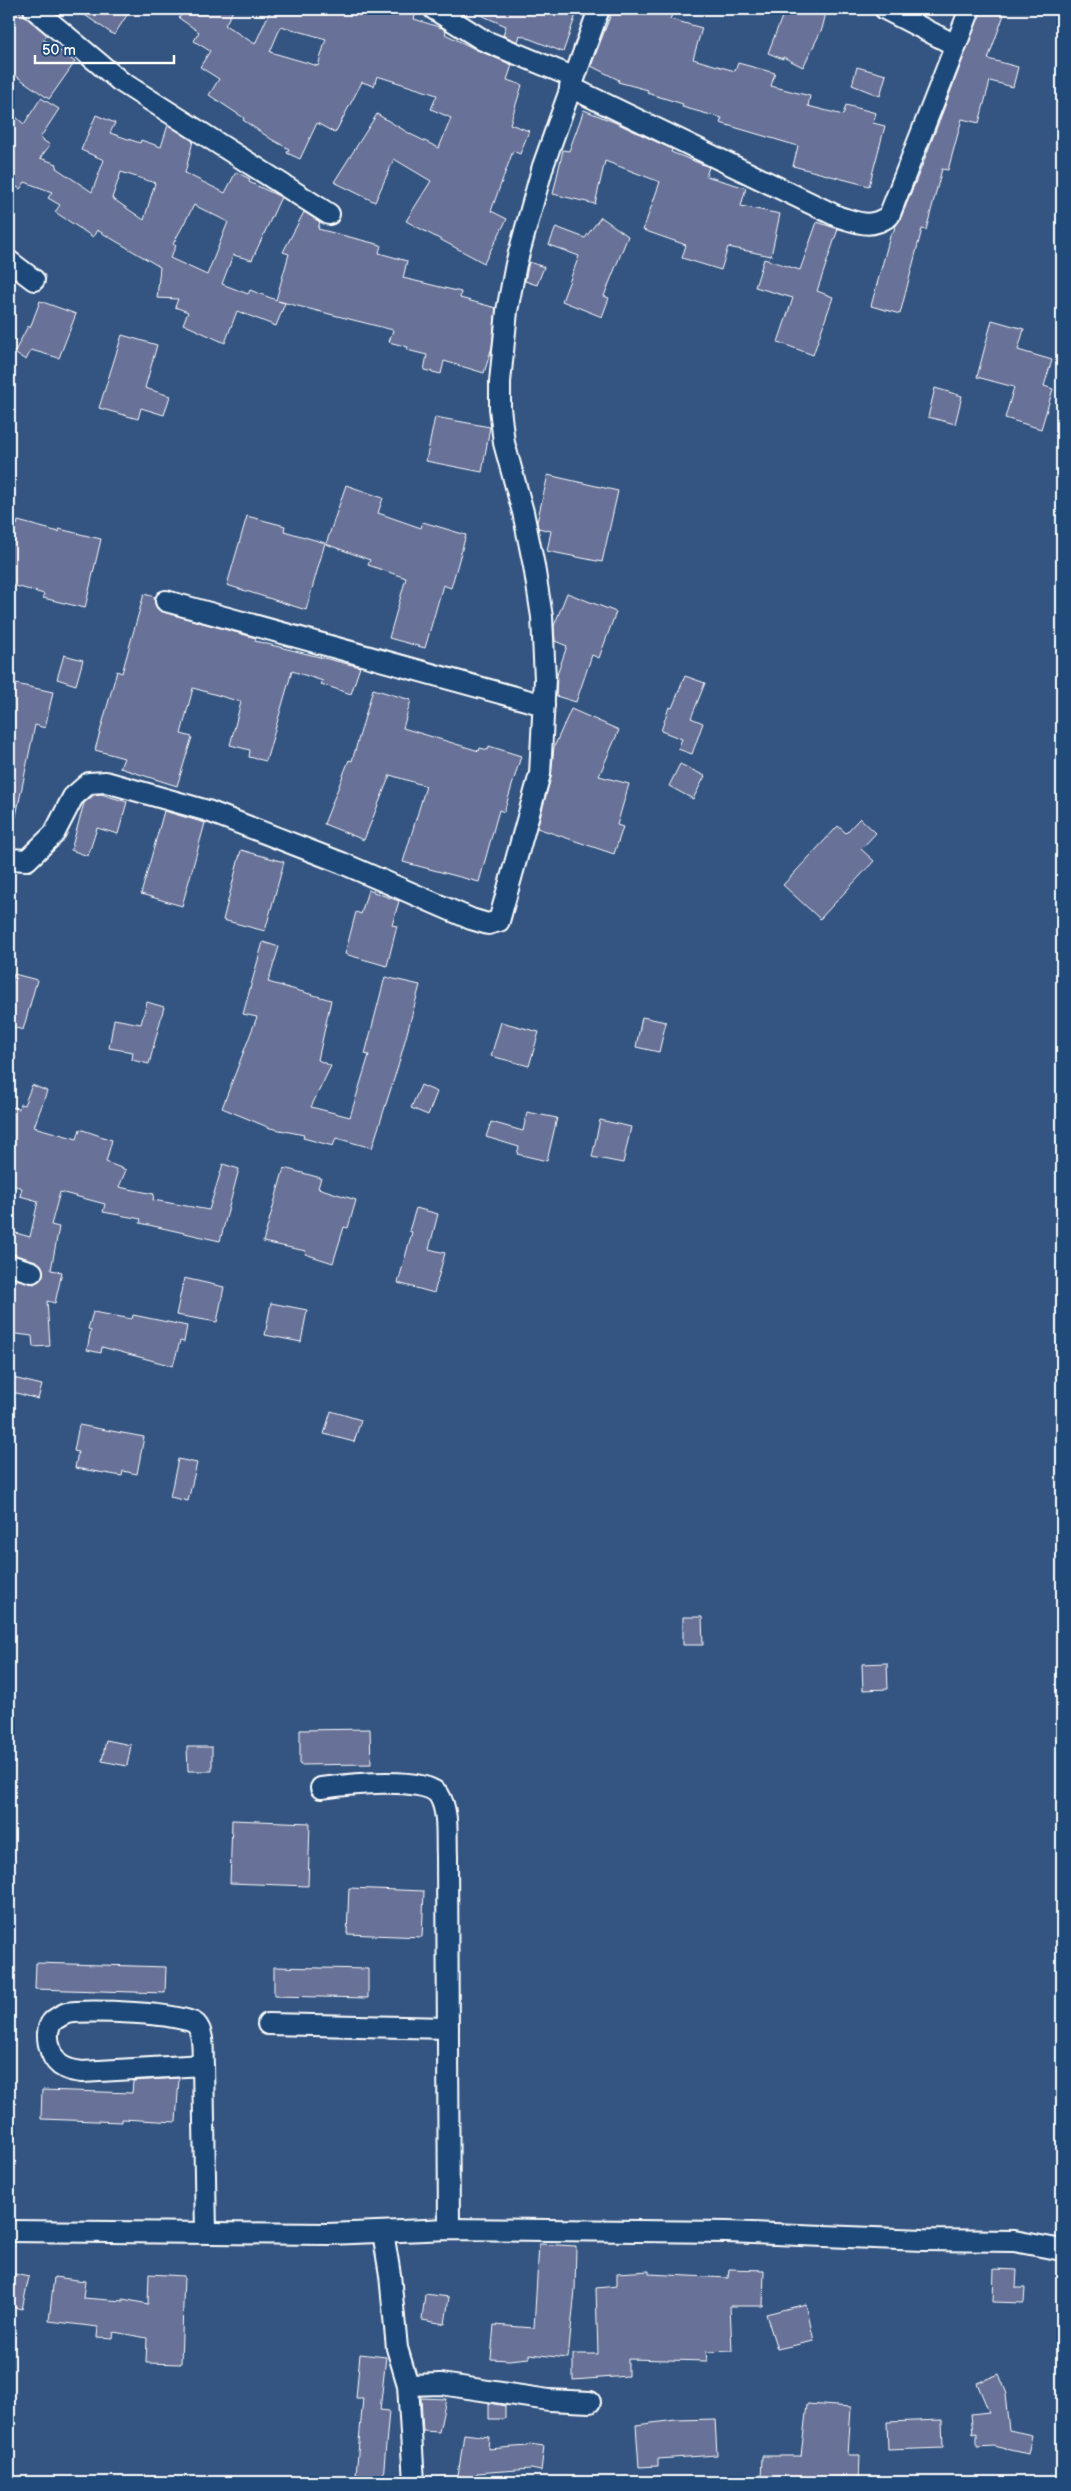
<svg xmlns="http://www.w3.org/2000/svg" width="1071" height="2491" font-family="'Balsamiq Sans',sans-serif">
<rect width="100%" height="100%" fill="#345582"/>
<filter id="ink" filterUnits="userSpaceOnUse"><feTurbulence type="fractalNoise" baseFrequency=".02" numOctaves="2"/><feDisplacementMap in="SourceGraphic" scale="10" xChannelSelector="R" yChannelSelector="G"/><feConvolveMatrix kernelMatrix="1 2 1 2 8 2 1 2 1" color-interpolation-filters="sRGB"/></filter>
<g filter="url(#ink)">
<g fill="#687197" stroke="#fff" fill-rule="evenodd">
<path d="M9 9H16L47 35 43 39 75 62 49 99 9 71Z"/>
<path d="M76 9H131L114 35Z"/>
<path d="M186 9H234L225 25 255 44 271 9H417L414 19 442 28 446 31 445 34 477 50 512 65 507 80 522 85 510 124 529 131 520 154 513 151 491 211 507 219 484 263 406 221 431 181 394 159 375 202 334 182 377 114 412 135 439 148 451 118 431 109 437 95 377 76 374 86 362 82 335 133 317 123 300 159 287 153 289 149 271 139 243 120 244 118 209 95 219 79 200 67 210 51 194 41 199 32 179 18ZM281 26 326 39 318 66 270 52Z"/>
<path d="M467 9H578L563 52 520 35 518 42 503 35 506 26Z"/>
<path d="M613 9H664L673 13 670 19 702 28 693 59 735 71 738 63 775 73 771 86 810 96 808 106 843 115 846 105 876 113 873 123 885 126 869 186 793 166 798 146 720 123 722 118 682 107 683 104 647 93 648 90 618 82 619 80 591 66Z"/>
<path d="M785 9H827L822 29 803 67 783 57V59L768 53Z"/>
<path d="M982 9H1006L988 59 1018 67 1013 87 990 81 979 123 962 119 948 170 942 169 926 230 922 229 900 314 871 306 891 233H893L895 227 900 220 922 166Z"/>
<path d="M857 67 886 75 880 96 852 85Z"/>
<path d="M41 98 59 109 40 138 50 145 40 158 57 164 56 168 92 192 104 160 81 150 96 115 115 123 110 133 140 143 141 140 161 147 168 125 193 141 185 173 225 193 236 172 250 179 249 182 281 197 252 260 233 255 222 284 248 294 250 290 276 300 289 254 283 252 304 212 320 222 318 229 381 245 379 253 407 261 403 278 461 292 460 298 496 308 492 347 484 373 444 361 441 374 424 370 427 355 407 350 408 347 389 342 393 330 278 301 285 303 276 326 237 311 225 343 183 324 188 312 175 307 178 299 157 298 160 267 97 230 93 237 55 212 60 205 48 198 52 192 25 182 20 189 9 182V111L24 124ZM121 172 155 183 144 220 112 198ZM194 205 228 222 207 275 170 258 176 246 173 244Z"/>
<path d="M584 110 614 122 672 149 671 152 709 167 706 176 746 188 741 206 780 214 771 256 728 247 721 270 682 258 686 245 643 230 660 182 605 161 595 204 553 194 563 150 569 151Z"/>
<path d="M601 217 628 236 604 296 609 298 602 317 562 301 579 256 549 245 556 227 585 238Z"/>
<path d="M817 222 838 229 817 291 833 297 813 355 778 342 793 298 755 287 764 259 800 270Z"/>
<path d="M529 262 544 267 537 285 525 281Z"/>
<path d="M40 301 76 314 59 358 31 350 26 360 14 353 28 326 30 328Z"/>
<path d="M992 320 1024 329 1018 350 1052 360 1044 386 1053 389 1041 429 1005 418 1014 387 977 377Z"/>
<path d="M122 335 157 345 145 388 170 396 164 415 141 408 138 419 99 408Z"/>
<path d="M935 388 962 396 955 424 928 417Z"/>
<path d="M435 417 490 427 482 472 426 461Z"/>
<path d="M548 475 618 491 602 562 547 551 551 531 538 528 537 522Z"/>
<path d="M346 485 383 498 378 513 421 528 423 522 466 535 451 588 443 585 425 648 389 638 406 578 368 565 370 560 326 544Z"/>
<path d="M247 516 285 526 284 531 325 543 306 610 227 585Z"/>
<path d="M18 521 59 532V529L101 539 85 608 43 598 44 594 9 584V524L17 525Z"/>
<path d="M567 593 616 612 599 658 592 655 576 702 556 696 557 675 567 646 555 641 554 626Z"/>
<path d="M144 594 155 597V604L163 612 256 638 255 641 360 667 351 694 321 684 323 681 292 671 266 761 249 757 250 750 230 745 241 702 193 688 181 734 192 737 177 786 120 768 124 758 95 750 117 671 122 673Z"/>
<path d="M64 655 83 660 76 685 57 679Z"/>
<path d="M685 676 705 683 691 718 703 723 692 754 678 749 682 739 661 731 669 707 672 708Z"/>
<path d="M11 683 53 692 45 728 35 725 15 821 9 820V695Z"/>
<path d="M373 689 411 700 403 728 479 751 480 748 488 750 489 746 521 756 504 812 499 810 479 882 403 862 426 786 390 775 364 840 324 824 349 760 352 761Z"/>
<path d="M571 709 619 730 599 776 629 784 617 825 623 827 614 854 537 828 551 777 554 747Z"/>
<path d="M680 764 705 776 693 799 669 786Z"/>
<path d="M101 794 127 802 118 834 97 828 88 856 71 850 84 803 94 795Z"/>
<path d="M164 811 205 823 182 906 141 894Z"/>
<path d="M860 818 876 833 861 849 874 861 820 919 783 885 838 826 846 833Z"/>
<path d="M241 850 284 862 265 931 223 920Z"/>
<path d="M368 890 399 901 392 925 397 926 387 966 345 954 356 912 361 914Z"/>
<path d="M263 942 279 947 268 982 331 1000 318 1060 331 1066 311 1107 350 1117 369 1055 365 1054 385 977 420 985 399 1063 372 1148 336 1138 333 1146 303 1138 304 1135 270 1128 222 1108 257 1017 243 1014Z"/>
<path d="M14 974 37 980 23 1030 9 1026V994Z"/>
<path d="M147 1002 164 1007 149 1064 132 1060 133 1052 109 1048 114 1019 141 1024Z"/>
<path d="M642 1017 666 1022 659 1052 636 1047Z"/>
<path d="M501 1022 539 1032 529 1066 491 1056Z"/>
<path d="M32 1085 47 1091 34 1127 77 1139 80 1129 112 1140 106 1162 126 1170 119 1187 154 1194 153 1200 209 1210 223 1164 239 1169 220 1241 140 1223 141 1219 103 1212 105 1204 60 1192 51 1225 59 1227 51 1270 62 1272 55 1303 47 1301 50 1346 33 1347 32 1336 9 1333V1277L34 1284 40 1280 43 1275V1269L36 1261 9 1253V1231L30 1237 38 1201 20 1196 22 1188 9 1184V1106L19 1109 20 1104 24 1105Z"/>
<path d="M421 1085 437 1092 428 1115 411 1108Z"/>
<path d="M527 1112 557 1118 547 1161 517 1154 519 1147 486 1137 491 1122 523 1131Z"/>
<path d="M600 1120 631 1127 623 1163 592 1157Z"/>
<path d="M284 1168 321 1178 318 1188 356 1200 348 1228 344 1227 333 1263 305 1254 306 1251 263 1242Z"/>
<path d="M416 1208 438 1214 429 1249 445 1253 434 1293 398 1283 412 1232 409 1231Z"/>
<path d="M184 1278 224 1287 217 1322 176 1315Z"/>
<path d="M271 1303 307 1310 301 1342 265 1335Z"/>
<path d="M93 1312 132 1319 133 1315 187 1326 184 1342 180 1341 173 1366 102 1347 101 1353 87 1350 91 1330 88 1329Z"/>
<path d="M9 1377 42 1385 38 1399 9 1391Z"/>
<path d="M331 1411 361 1420 354 1442 324 1434Z"/>
<path d="M79 1425 144 1437 137 1474 123 1471 122 1476 75 1468 78 1452 74 1451Z"/>
<path d="M178 1459 197 1463 188 1501 170 1497Z"/>
<path d="M683 1617H702L703 1645H683Z"/>
<path d="M887 1663 888 1689 863 1690 862 1664Z"/>
<path d="M370 1729 371 1764 300 1765V1730Z"/>
<path d="M106 1740 131 1745 127 1766 102 1761Z"/>
<path d="M187 1747H212V1771H188Z"/>
<path d="M232 1820 310 1823 308 1886 230 1883Z"/>
<path d="M349 1888 424 1891 422 1937 347 1934Z"/>
<path d="M36 1963 166 1967 165 1993 35 1989Z"/>
<path d="M274 1967 368 1969V1998L274 1996Z"/>
<path d="M179 2078 176 2122 122 2119V2122L41 2119 42 2090 132 2093 133 2081Z"/>
<path d="M539 2244 576 2246 575 2290 568 2358 529 2354V2358L509 2360 491 2359 494 2325 534 2328Z"/>
<path d="M729 2269 764 2270 763 2306H730L732 2351 706 2352 707 2361 628 2359V2376L573 2380V2354H598L596 2288 617 2286V2273L649 2271V2274L728 2278Z"/>
<path d="M994 2269 1017 2270 1016 2288H1025L1024 2303 993 2302Z"/>
<path d="M9 2273 29 2277 22 2309 9 2306Z"/>
<path d="M149 2274 184 2276 181 2364 146 2363 147 2338 114 2332 113 2338 97 2337 98 2327 49 2321 54 2277 85 2281 83 2298 123 2301V2299L148 2304Z"/>
<path d="M425 2294 449 2297 445 2324 422 2320Z"/>
<path d="M806 2304 814 2341 777 2349 766 2314Z"/>
<path d="M360 2354 386 2357 380 2410 389 2411 383 2478 356 2475 363 2398H356Z"/>
<path d="M999 2374 1007 2394 1005 2395 1009 2430 1032 2435 1028 2454 994 2446 977 2447V2433L973 2434 971 2414 989 2412 977 2383Z"/>
<path d="M421 2398 446 2399 439 2432 423 2431Z"/>
<path d="M489 2403 505 2406V2419H489Z"/>
<path d="M807 2404 851 2407 848 2455H860L859 2482H844V2477L787 2481 761 2480 762 2456H801Z"/>
<path d="M715 2419 717 2455 658 2459V2466L639 2467 636 2425 676 2420Z"/>
<path d="M942 2420 943 2448 888 2450 887 2422Z"/>
<path d="M464 2434 489 2437 488 2449 528 2446 529 2444 544 2446 541 2471 531 2469 477 2473 476 2478 458 2476Z"/>
</g>
<g fill="none" stroke-linecap="round" stroke-linejoin="round">
<g stroke="#fff" stroke-width="24">
<g id="street">
<path d="M34 9 120 81 329 214"/>
<path d="M434 9 483 40 573 77"/>
<path d="M885 9 955 45"/>
<path d="M570 87 839 217C860 223 870 229 889 216L970 9"/>
<path d="M9 261 34 280"/>
<path d="M166 601 544 705"/>
<path d="M9 859 27 860 54 834 73 797 89 783 106 782 208 811 342 863 471 919 488 924 499 921 540 774 545 679 542 617 534 566 523 512 504 443 500 408V382L507 311 516 264 543 166 599 9"/>
<path d="M9 1265 32 1272"/>
<path d="M321 1788C344 1785 425 1775 439 1795 449 1811 446 1837 447 1856L449 2229"/>
<path d="M268 2024 448 2028"/>
<path d="M203 2065 82 2072C74 2071 67 2070 60 2065 50 2057 42 2030 54 2020 57 2018 64 2014 67 2013 84 2009 186 2013 196 2024 205 2034 202 2053 203 2065L206 2232"/>
<path d="M9 2231 328 2234 449 2229 727 2232 923 2240 1014 2241 1062 2250"/>
<path d="M383 2232 390 2275 397 2348 408 2385 414 2482"/>
<path d="M408 2385 441 2384 549 2400 590 2402"/>
</g>
</g>
<use href="#street" stroke="#1f4a7a" stroke-width="20"/>
</g>
</g>
<rect width="1071" height="2491" fill="none" stroke="#1f4a7a" stroke-width="30"/>
<rect x="15" y="15" width="1041" height="2461" fill="none" stroke="#fff" stroke-width="2" filter="url(#ink)"/>
<path d="M35 55v8h139v-8" fill="none" stroke="#ffffff" stroke-width="2.5"/>
<text x="42" y="55" font-size="15" fill="#ffffff" stroke="#1f4a7a" stroke-width="4" paint-order="stroke">50 m</text>
</svg>
